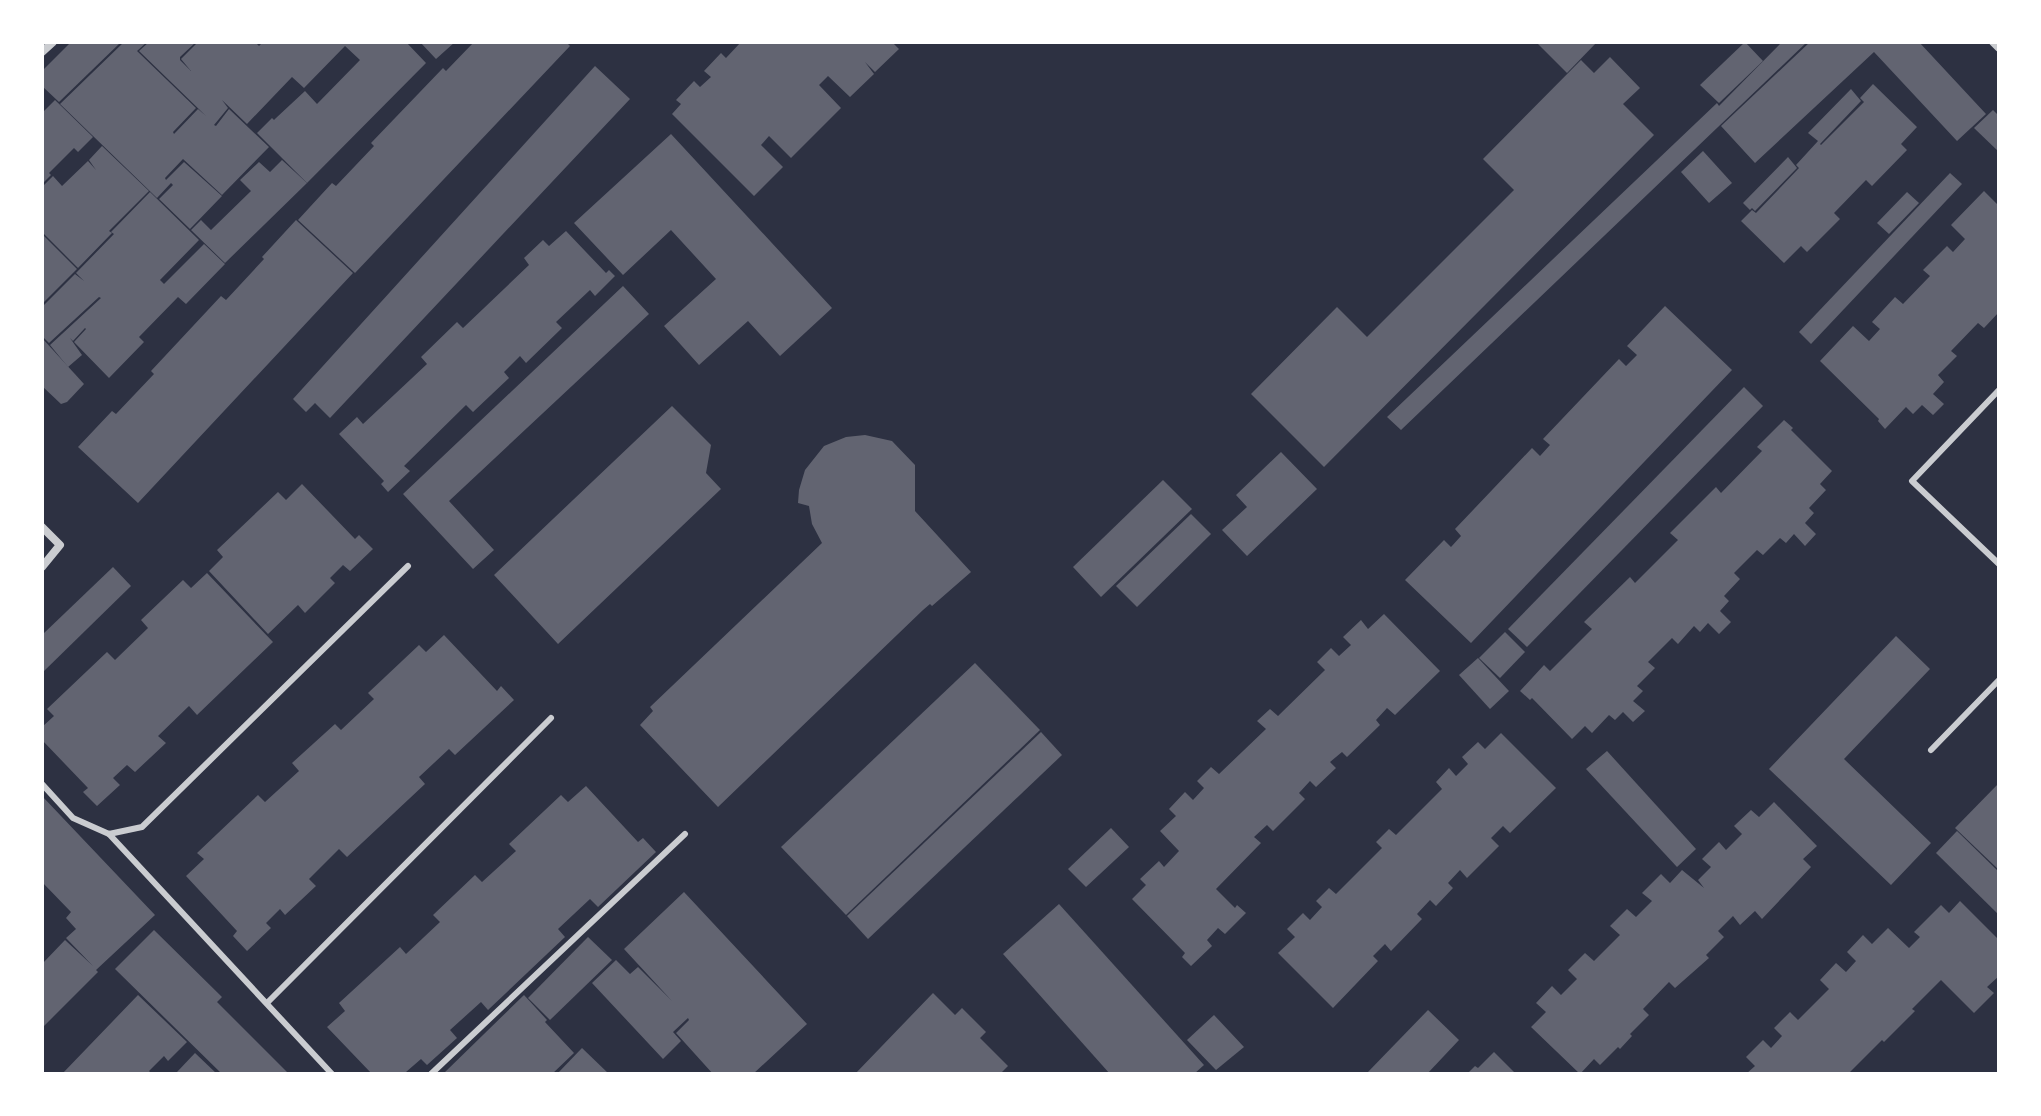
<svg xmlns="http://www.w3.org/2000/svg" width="2041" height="1116" font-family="'Asap Condensed',sans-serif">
<rect width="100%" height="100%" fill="#2d3142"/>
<g fill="#626471">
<path d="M71 42H121L59 102 42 86V71Z"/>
<path d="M124 42H147L137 51 196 108 173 132 174 134 198 109 206 116 139 51 149 42H196L180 57V60L191 71 181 59 198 42H255L259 46 263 42H406L426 63 307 183 257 133 272 118 274 120 276 118 305 91 317 104 360 60 345 46 304 88 292 77 247 124 222 100 228 108 214 125 216 126 229 109 269 147 222 195 183 159 165 178 166 180 184 162 222 196 190 229 159 199 173 185 171 183 157 198 60 104Z"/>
<path d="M420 42H455L436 59Z"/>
<path d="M474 42H566L570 46 355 273 298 220 332 183 336 186 374 146 371 143 443 68 446 71Z"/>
<path d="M741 42H892L899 49 875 72 865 62 874 74 850 97 828 76 819 85 841 108 791 158 769 136 761 145 783 167 754 196 672 114 681 104 676 100 694 81 700 87 711 77 704 71 721 53 726 58Z"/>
<path d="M1536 42H1597L1567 73Z"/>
<path d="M1745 42 1763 61 1719 103 1700 85Z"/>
<path d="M1782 42H1807L1401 430 1387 417 1717 103 1719 106Z"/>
<path d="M1810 42H1919L1986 114 1957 141 1874 52 1755 163 1721 126Z"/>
<path d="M1610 57 1640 88 1623 104 1654 135 1324 467 1251 394 1337 307 1367 337 1514 190 1483 159 1581 60 1594 73Z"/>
<path d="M595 66 630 99 330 418 315 403 306 412 293 399Z"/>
<path d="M1873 84 1917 127 1901 144 1907 150 1872 186 1866 180 1834 213 1840 219 1807 252 1801 246 1784 263 1741 221 1752 210 1756 213 1799 168 1796 165 1818 141 1808 133 1851 89 1861 101 1820 144 1821 145 1864 102 1860 98Z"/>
<path d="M55 100 93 137 78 152 74 148 49 173 51 175 42 184V113Z"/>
<path d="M1993 110 1999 116V152L1974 128Z"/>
<path d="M671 134 832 308 780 356 748 321 699 365 664 326 716 279 671 230 623 275 574 223Z"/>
<path d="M102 146 149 191 109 231 112 233 78 268 42 232V187L53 176 62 186 88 161 96 170 89 160Z"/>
<path d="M1703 151 1732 183 1709 203 1681 172Z"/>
<path d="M1788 157 1797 168 1755 211 1752 208 1750 210 1743 203Z"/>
<path d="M282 160 307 183 225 263 191 230 201 220 211 230 251 191 240 180 259 162 270 172Z"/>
<path d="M1950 173 1962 184 1811 344 1799 332Z"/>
<path d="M1984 191 1999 206V312L1984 328 1978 323 1951 351 1957 356 1938 375 1944 382 1933 394 1944 404 1933 415 1922 405 1913 414 1906 407 1885 429 1878 421 1879 419 1820 361 1853 326 1869 341 1880 329 1872 322 1895 297 1903 304 1930 276 1923 270 1947 246 1953 252 1965 239 1951 225Z"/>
<path d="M150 192 199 240 160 280 164 284 204 244 225 264 186 304 178 297 139 337 144 342 109 378 74 342 86 329 85 328 73 341 70 338 82 355 68 367 50 345 101 298 99 297 49 343 42 336V307L75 274 84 281 76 273 114 234 111 232Z"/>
<path d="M1907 192 1919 203 1889 234 1877 223Z"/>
<path d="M296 220 353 273 138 503 78 447 112 411 116 414 154 374 151 371 221 296 226 300 264 259 262 257Z"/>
<path d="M566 231 606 273 609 270 615 276 595 296 590 290 556 322 562 328 526 363 520 356 504 372 509 378 473 412 466 405 404 466 410 471 388 492 381 484 384 481 339 434 357 417 363 424 427 364 421 357 457 322 463 328 529 265 524 258 543 240 549 246Z"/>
<path d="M42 234 77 269 42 304Z"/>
<path d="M623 286 649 314 449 501 494 550 473 569 403 494Z"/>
<path d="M1665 306 1732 370 1471 643 1405 580 1444 540 1451 547 1461 536 1455 529 1532 448 1540 456 1550 445 1543 439 1619 359 1626 366 1637 355 1627 346Z"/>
<path d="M42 338 84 384 67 402 61 404 42 386Z"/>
<path d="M1744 387 1763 406 1527 647 1508 629Z"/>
<path d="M672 406 711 445 706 473 721 489 558 644 494 575Z"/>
<path d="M1784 420 1793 428 1791 430 1832 471 1820 484 1826 490 1809 508 1814 513 1805 523 1816 534 1805 546 1794 534 1786 543 1780 538 1763 555 1757 550 1734 573 1740 579 1724 596 1729 601 1720 611 1731 622 1719 634 1708 623 1700 632 1694 626 1678 644 1672 638 1648 662 1655 668 1637 686 1643 691 1633 701 1645 711 1633 722 1623 712 1615 720 1609 715 1592 733 1585 726 1572 739 1532 698 1530 700 1520 691 1544 665 1550 671 1592 629 1584 622 1630 577 1635 583 1678 540 1670 533 1716 487 1721 493 1762 451 1757 447Z"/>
<path d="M865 435 892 441 915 465V511L971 572 932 606 930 604 923 610 718 807 640 725 653 711 650 707 822 543 812 524 809 506 798 503 799 490 805 470 824 446 846 437Z"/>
<path d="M1281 452 1317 489 1247 556 1222 530 1247 507 1236 495Z"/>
<path d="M1163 480 1192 509 1101 597 1073 567Z"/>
<path d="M302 484 355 539 359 535 373 549 350 571 343 565 330 578 335 583 305 613 298 605 268 634 209 571 223 557 217 550 278 492 286 500Z"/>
<path d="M1191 514 1211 534 1137 607 1116 586Z"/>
<path d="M113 567 131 586 42 673V635Z"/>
<path d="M207 573 273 642 197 715 189 706 158 736 166 743 135 772 127 765 113 778 120 785 97 806 83 792 88 788 42 740V727L54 716 47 709 107 652 115 660 148 628 141 620 183 580 191 588Z"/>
<path d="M1384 614 1440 671 1395 715 1387 708 1376 720 1380 725 1347 757 1342 752 1330 762 1336 768 1316 787 1310 781 1299 793 1305 799 1273 831 1267 825 1254 837 1261 843 1216 889 1235 908 1237 905 1246 913 1225 934 1218 928 1207 940 1212 946 1191 966 1182 957 1185 953 1132 899 1146 885 1140 879 1159 861 1164 867 1179 851 1160 831 1176 816 1169 809 1185 792 1193 800 1204 788 1197 781 1211 767 1219 774 1266 729 1257 721 1270 709 1278 716 1325 670 1317 662 1331 648 1339 656 1351 645 1343 637 1361 620 1368 629Z"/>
<path d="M1505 632 1525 652 1500 678 1479 658Z"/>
<path d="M444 635 497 691 501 686 514 700 455 755 449 749 419 777 425 784 347 857 339 849 309 879 316 886 285 915 280 909 266 923 271 928 247 951 233 936 237 931 186 876 204 859 197 853 258 795 265 802 299 771 292 763 335 724 341 730 374 699 368 693 419 645 426 652Z"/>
<path d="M1896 636 1930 669 1844 759 1931 843 1891 885 1769 769Z"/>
<path d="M1478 658 1509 691 1490 709 1459 675Z"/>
<path d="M975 663 1040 730 846 915 781 847Z"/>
<path d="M1041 732 1062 755 868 939 847 916Z"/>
<path d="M1501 733 1556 788 1510 833 1503 826 1491 838 1499 846 1467 878 1460 870 1448 883 1453 888 1436 906 1430 900 1417 914 1422 919 1391 951 1385 944 1373 956 1378 961 1333 1008 1278 953 1295 937 1287 929 1303 913 1310 920 1322 907 1316 901 1329 888 1336 894 1382 848 1376 842 1389 829 1396 835 1442 789 1436 782 1449 768 1456 776 1468 764 1462 757 1478 742 1485 749Z"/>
<path d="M1607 751 1696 849 1677 867 1586 769Z"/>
<path d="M1999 783V870L1955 828Z"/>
<path d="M586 786 638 842 643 838 656 852 598 907 590 899 558 929 565 937 488 1010 481 1002 450 1030 457 1038 427 1065 421 1059 406 1072 407 1074H372L327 1027 345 1011 339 1003 400 947 406 954 440 922 433 915 475 875 482 882 516 851 509 844 561 795 568 802Z"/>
<path d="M42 796 155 915 96 970 98 972 42 1028V964L65 940 93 966 66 938 76 929 66 918 71 912 42 882Z"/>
<path d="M1774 802 1817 846 1803 859 1811 867 1762 919 1755 911 1740 925 1733 916 1718 931 1724 937 1706 955 1709 958 1675 988 1669 982 1643 1009 1649 1015 1630 1034 1632 1036 1620 1049 1618 1047 1600 1065 1594 1059 1580 1074 1531 1027 1546 1012 1536 1003 1552 986 1561 995 1577 979 1568 970 1585 953 1594 961 1620 935 1610 926 1627 909 1636 917 1652 901 1642 893 1661 874 1670 883 1682 870 1704 888 1698 880 1711 867 1702 859 1719 842 1726 850 1742 834 1734 826 1751 810 1759 817Z"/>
<path d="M1111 828 1129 847 1086 887 1068 869Z"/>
<path d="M1957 831 1999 872V915L1936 853Z"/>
<path d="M684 892 807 1024 753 1074H713L676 1033 689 1020 688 1018 673 1032 681 1041 663 1059 592 983 616 960 630 974 638 967 672 1001 624 949Z"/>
<path d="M1960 901 1999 940V976L1987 987 1994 993 1974 1013 1941 980 1912 1009 1915 1011 1884 1042 1882 1040 1848 1074H1746L1755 1066 1746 1057 1763 1040 1771 1048 1782 1036 1774 1028 1790 1012 1798 1020 1829 989 1820 980 1836 963 1846 972 1856 961 1847 952 1863 935 1872 944 1888 928 1909 948 1920 937 1914 932 1941 905 1949 913Z"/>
<path d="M1059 904 1204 1065 1194 1074H1110L1003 954Z"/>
<path d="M154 930 222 997 217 1002 289 1074H222L115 969Z"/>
<path d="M588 937 612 960 550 1020 528 998Z"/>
<path d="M933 993 955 1015 962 1008 986 1032 980 1038 1008 1066 1000 1074H855Z"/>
<path d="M138 995 187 1042 168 1061 164 1056 149 1071 152 1074H62Z"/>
<path d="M524 995 547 1020 545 1022 574 1053 552 1074H443Z"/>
<path d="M1428 1010 1459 1040 1427 1074H1366Z"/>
<path d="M1214 1015 1244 1047 1216 1070 1187 1040Z"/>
<path d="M582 1048 609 1074H557Z"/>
<path d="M1494 1052 1516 1074H1467L1475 1066 1478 1068Z"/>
<path d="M195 1053 217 1074H180L177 1072Z"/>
</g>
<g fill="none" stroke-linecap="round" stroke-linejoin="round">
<g stroke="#caccd0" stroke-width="6">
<path d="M1999 390 1912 481 1999 564"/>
<path d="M1931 750 1999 680"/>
<path d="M42 784 73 818 109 834 142 827 408 566"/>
<path d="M109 834 332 1074"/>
<path d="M267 1003 551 718"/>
<path d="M431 1074 685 834"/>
</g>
<g stroke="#caccd0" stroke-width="8">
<path d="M1993 42 1999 48"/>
<path d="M42 52 53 42"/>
<path d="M42 527 60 545 42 567"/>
</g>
</g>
<rect width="2041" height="1116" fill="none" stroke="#ffffff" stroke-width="88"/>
</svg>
